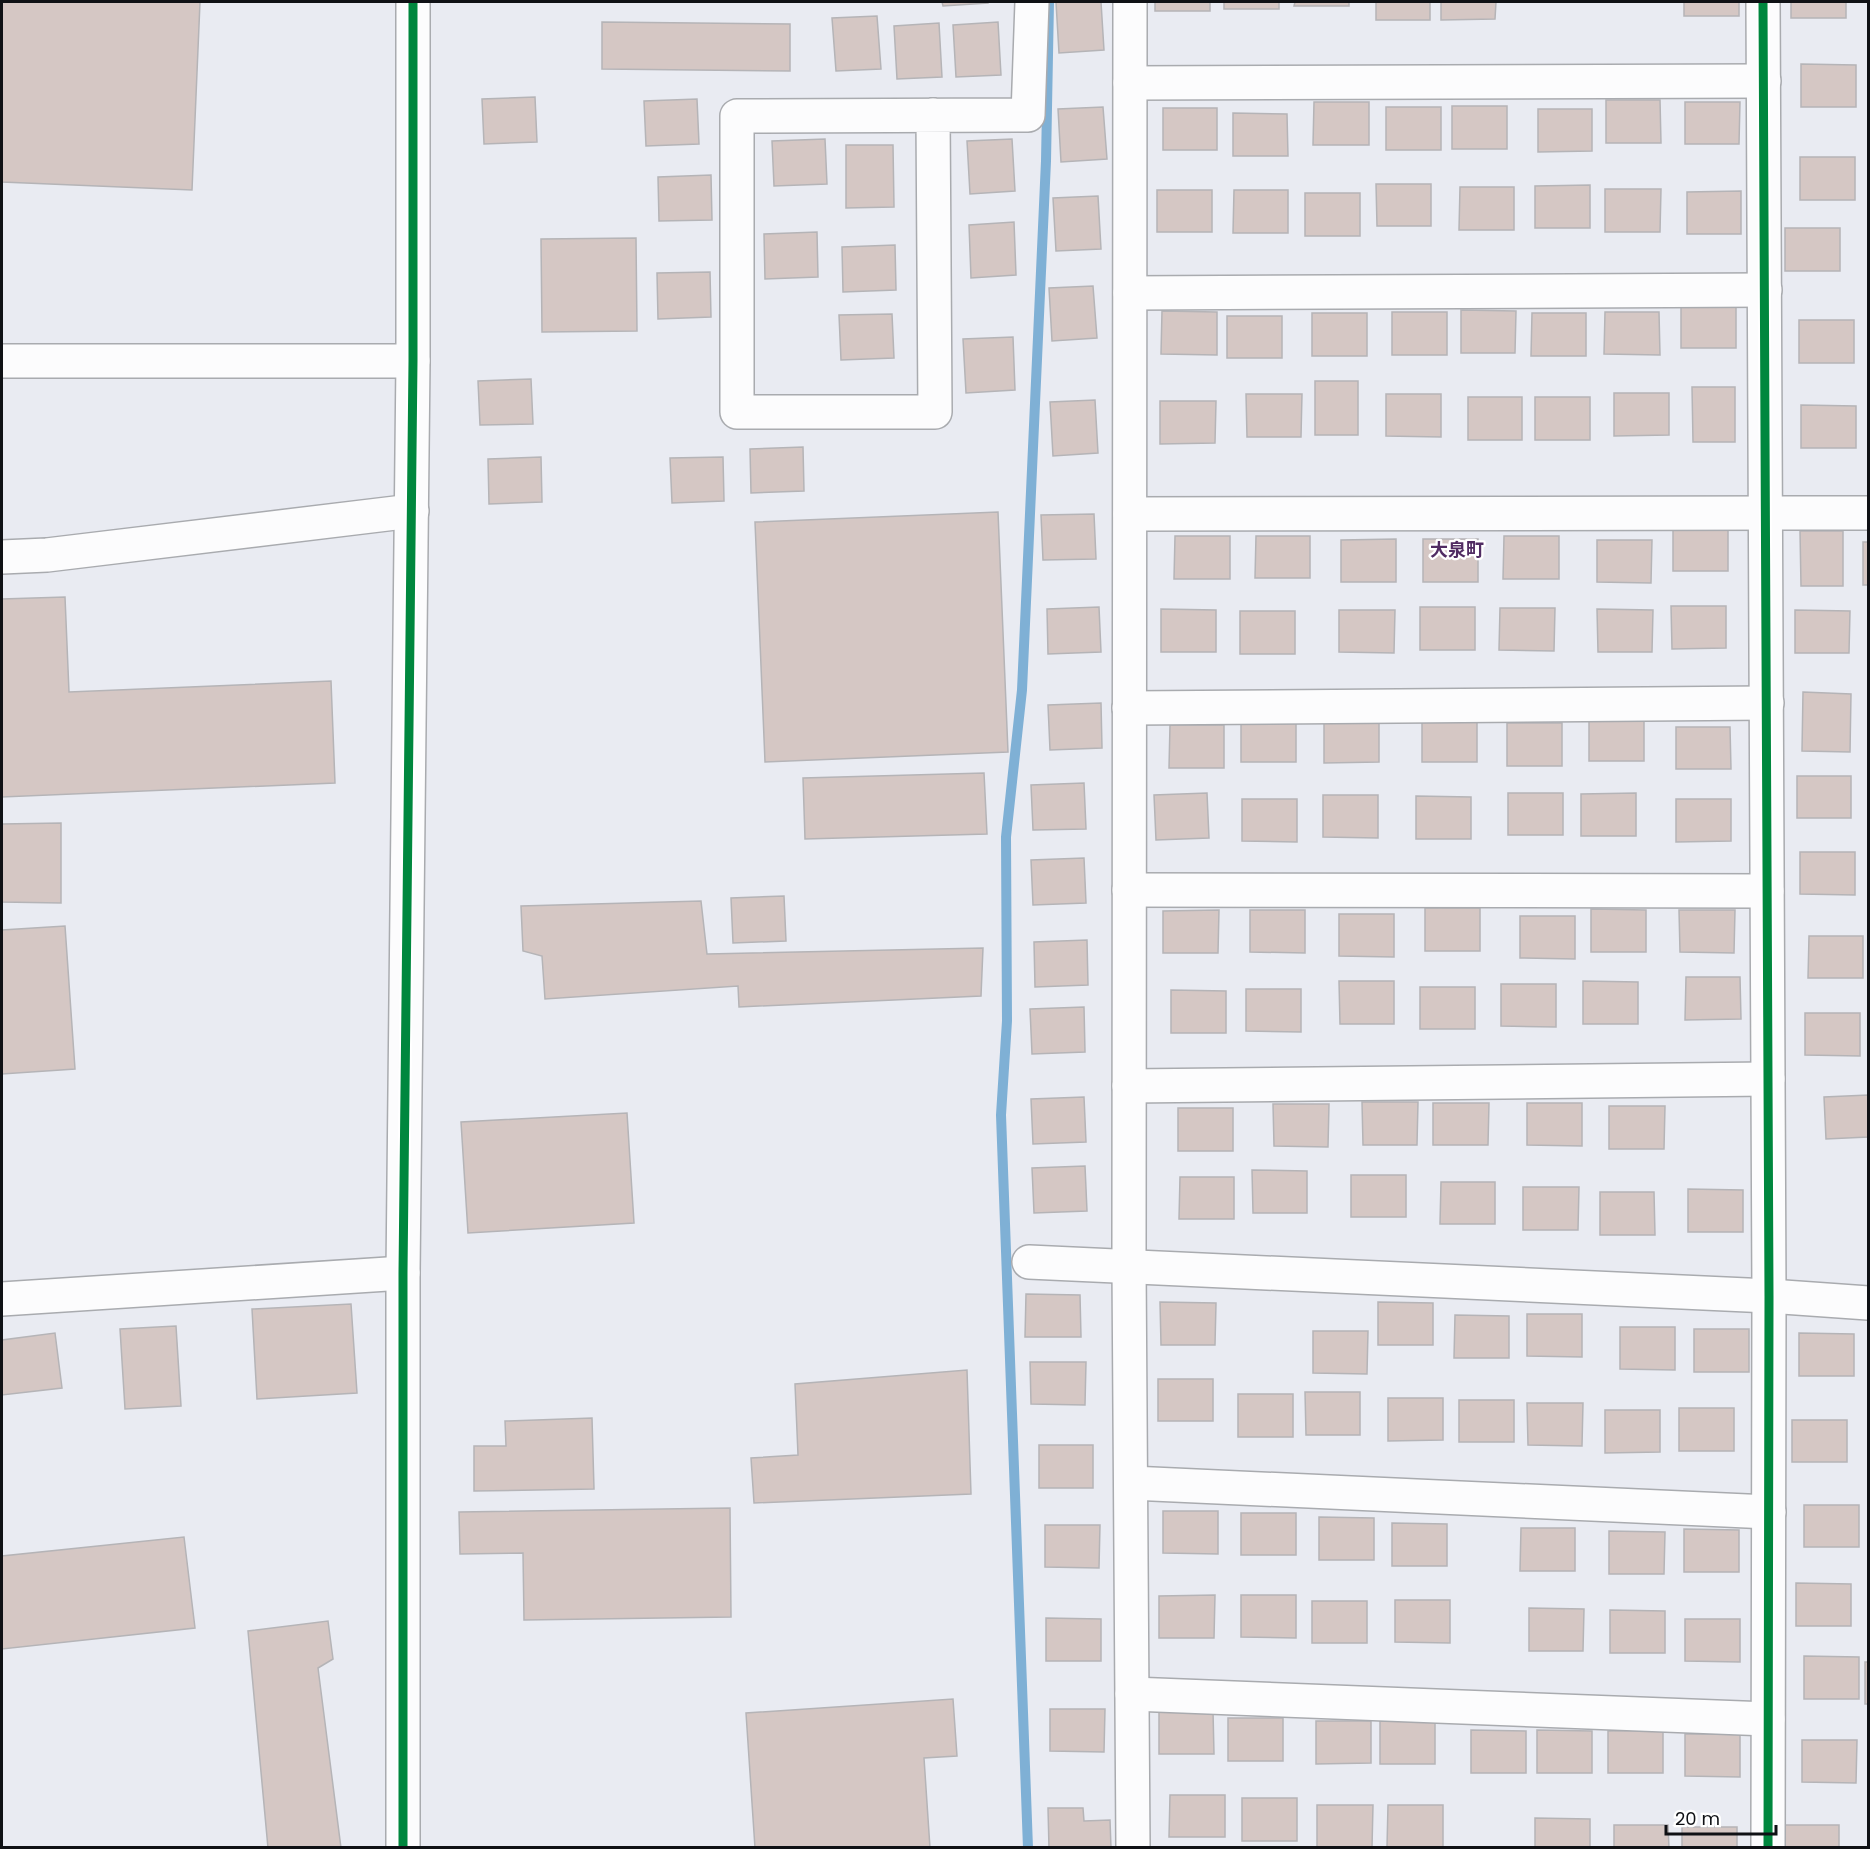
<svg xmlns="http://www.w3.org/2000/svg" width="1870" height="1849" font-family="Poppins,'Noto Sans JP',sans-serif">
<rect width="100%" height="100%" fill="#e9ebf2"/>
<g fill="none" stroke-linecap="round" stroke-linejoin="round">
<path stroke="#7fb0d5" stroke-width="10" d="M1028 1848 1001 1115 1007 1021 1006 837 1022 690 1046 161 1049 2"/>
</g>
<g fill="#d5c7c4" stroke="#b5b4b7" stroke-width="1.5">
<path d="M2 2H200L192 190 2 182Z"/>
<path d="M942 2H988V3L943 6Z"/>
<path d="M1056 2H1101L1104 50 1059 53Z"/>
<rect x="1155" y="2" width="55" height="9"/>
<rect x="1224" y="2" width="55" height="7"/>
<path d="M1295 2H1349V6H1294Z"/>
<rect x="1376" y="2" width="54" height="18"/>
<path d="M1441 2H1496L1495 19 1441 20Z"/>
<rect x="1684" y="2" width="55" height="14"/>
<rect x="1791" y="2" width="55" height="16"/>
<path d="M877 16 881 69 836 71 832 18Z"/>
<path d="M602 22 790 24V71L602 69Z"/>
<path d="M998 22 1001 75 956 77 953 25Z"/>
<path d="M939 23 942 77 897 79 894 26Z"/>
<path d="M1801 64 1856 65V107H1801Z"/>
<path d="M535 97 537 142 484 144 482 99Z"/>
<path d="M697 99 699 144 646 146 644 101Z"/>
<path d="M1606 100H1660L1661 143H1606Z"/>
<path d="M1314 102H1369V145H1313Z"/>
<path d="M1685 102H1740L1739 144H1685Z"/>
<rect x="1452" y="106" width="55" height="43"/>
<path d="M1103 107 1107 159 1061 162 1058 109Z"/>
<rect x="1386" y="107" width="55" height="43"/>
<rect x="1163" y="108" width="54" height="42"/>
<path d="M1538 109H1592V151L1538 152Z"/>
<path d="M1233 113 1287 114 1288 156H1233Z"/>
<path d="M825 139 827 184 774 186 772 141Z"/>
<path d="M1012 139 1015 191 970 194 967 141Z"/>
<path d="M846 145H893L894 207 846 208Z"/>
<rect x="1800" y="157" width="55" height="43"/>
<path d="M711 175 712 220 659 221 658 177Z"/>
<path d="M1376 184H1431V226H1377Z"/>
<path d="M1590 185V228H1535V186Z"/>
<path d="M1460 187H1514V230H1459Z"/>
<path d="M1605 189H1661L1660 232H1605Z"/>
<rect x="1157" y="190" width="55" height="42"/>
<path d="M1234 190H1288V233H1233Z"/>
<path d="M1741 191V234H1687V192Z"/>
<rect x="1305" y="193" width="55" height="43"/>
<path d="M1098 196 1101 249 1056 251 1053 198Z"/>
<path d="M1014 222 1016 275 971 278 969 225Z"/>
<rect x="1785" y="228" width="55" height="43"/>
<path d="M817 232 818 277 765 279 764 234Z"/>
<path d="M636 238 637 331 542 332 541 239Z"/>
<path d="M895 245 896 290 843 292 842 247Z"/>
<path d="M710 272 711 317 658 319 657 273Z"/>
<path d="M1093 286 1097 338 1052 341 1049 288Z"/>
<rect x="1681" y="306" width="55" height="42"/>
<path d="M1461 310 1516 311 1515 353H1461Z"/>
<path d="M1162 311 1217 312V355L1161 354Z"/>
<rect x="1392" y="312" width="55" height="43"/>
<path d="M1605 312H1659L1660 355 1604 354Z"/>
<rect x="1312" y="313" width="55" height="43"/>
<path d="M1532 313H1586V356H1531Z"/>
<path d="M892 314 894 358 841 360 839 315Z"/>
<rect x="1227" y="316" width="55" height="42"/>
<rect x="1799" y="320" width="55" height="43"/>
<path d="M1013 337 1015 390 966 393 963 339Z"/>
<path d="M531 379 533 424 480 425 478 381Z"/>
<rect x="1315" y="381" width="43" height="54"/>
<path d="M1692 387H1735V442H1693Z"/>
<path d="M1614 393H1669V435L1614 436Z"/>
<path d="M1246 394H1302L1301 437H1247Z"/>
<path d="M1386 394H1441V437L1386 436Z"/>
<rect x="1468" y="397" width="54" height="43"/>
<rect x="1535" y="397" width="55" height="43"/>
<path d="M1095 400 1098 453 1053 456 1050 402Z"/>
<path d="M1160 401H1216L1215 443 1160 444Z"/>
<path d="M1801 405 1856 406V448H1801Z"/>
<path d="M803 447 804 491 751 493 750 449Z"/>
<path d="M541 457 542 502 489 504 488 459Z"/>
<path d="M723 457 724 501 672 503 670 458Z"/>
<path d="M998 512 1008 752 765 762 755 522Z"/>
<path d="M1094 514 1096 559 1043 560 1041 515Z"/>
<path d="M1728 528V571H1673V529Z"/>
<path d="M1800 531H1843V586H1801Z"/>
<path d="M1175 536H1230V579H1174Z"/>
<path d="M1256 536H1310V578H1255Z"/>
<path d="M1504 536H1559V579H1503Z"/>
<path d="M1396 539V582H1341V540Z"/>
<rect x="1423" y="539" width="55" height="43"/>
<path d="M1597 540H1652L1651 583 1597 582Z"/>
<rect x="1863" y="542" width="5" height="43"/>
<path d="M65 597 69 692 331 681 335 783 2 797V599Z"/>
<path d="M1671 606H1726V648L1672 649Z"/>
<path d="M1099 607 1101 652 1048 654 1047 609Z"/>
<rect x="1420" y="607" width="55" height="43"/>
<path d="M1500 608H1555L1554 651 1499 650Z"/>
<path d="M1161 609 1216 610V652H1161Z"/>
<path d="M1597 609 1653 610 1652 652H1598Z"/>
<path d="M1339 610H1395L1394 653 1339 652Z"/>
<path d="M1795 610 1850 611 1849 653H1795Z"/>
<rect x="1240" y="611" width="55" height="43"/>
<path d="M1803 692 1851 694 1850 752 1802 751Z"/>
<path d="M1101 703 1102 748 1050 750 1048 705Z"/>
<path d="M1589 718 1644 719V761H1589Z"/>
<path d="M1422 719 1477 720V762H1422Z"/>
<rect x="1241" y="720" width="55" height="42"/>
<path d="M1324 720H1379V762L1324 763Z"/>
<rect x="1507" y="723" width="55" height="43"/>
<path d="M1170 725H1224V768H1169Z"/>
<path d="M1676 727H1730L1731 769H1676Z"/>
<path d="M984 773 987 834 805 839 803 778Z"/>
<rect x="1797" y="776" width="54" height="42"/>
<path d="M1084 783 1086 829 1033 830 1031 785Z"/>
<path d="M1207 793 1209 838 1156 840 1154 795Z"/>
<rect x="1508" y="793" width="55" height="42"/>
<path d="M1636 793V836H1581V794Z"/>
<path d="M1323 795H1378V838L1323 837Z"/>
<path d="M1416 796 1471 797V839H1416Z"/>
<path d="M1242 799H1297V842L1242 841Z"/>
<path d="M1676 799H1731V841L1676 842Z"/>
<path d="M61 823V903L2 902V824Z"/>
<path d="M1800 852H1855V895L1800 894Z"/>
<path d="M1084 858 1086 903 1033 905 1031 860Z"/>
<path d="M784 896 786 941 733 943 731 898Z"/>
<path d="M701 901 707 954 983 948 981 996 739 1007 738 986 545 999 542 956 523 951 521 906Z"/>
<rect x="1425" y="908" width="55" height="43"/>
<path d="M1591 909 1646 910V952H1591Z"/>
<path d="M1219 910 1218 953H1163V911Z"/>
<path d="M1250 910H1305V953L1250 952Z"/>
<path d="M1679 910H1735L1734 953 1680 952Z"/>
<path d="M1339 914H1394V957L1339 956Z"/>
<path d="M1520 916H1575V959L1520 958Z"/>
<path d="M65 926 75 1069 2 1074V930Z"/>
<path d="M1809 936H1863V978H1808Z"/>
<path d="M1087 940 1088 985 1035 987 1034 942Z"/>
<path d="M1686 977H1740L1741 1019 1685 1020Z"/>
<path d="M1339 981H1394V1024H1340Z"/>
<path d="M1583 981 1638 982V1024H1583Z"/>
<path d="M1501 984H1556V1027L1501 1026Z"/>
<rect x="1420" y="987" width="55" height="42"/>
<path d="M1246 989H1301V1032L1246 1031Z"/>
<path d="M1171 990 1226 991V1033H1171Z"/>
<path d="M1084 1007 1085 1052 1032 1054 1030 1009Z"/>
<path d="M1805 1013H1860V1056L1805 1055Z"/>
<path d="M1868 1095V1137L1826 1139 1824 1097Z"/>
<path d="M1084 1097 1086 1142 1033 1144 1031 1099Z"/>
<path d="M1362 1102H1418L1417 1145H1363Z"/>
<path d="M1433 1103H1489L1488 1145H1433Z"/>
<path d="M1527 1103H1582V1146L1527 1145Z"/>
<path d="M1273 1104H1329L1328 1147 1274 1146Z"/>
<path d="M1609 1106H1665L1664 1149H1609Z"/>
<rect x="1178" y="1108" width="55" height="43"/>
<path d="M627 1113 634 1223 468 1233 461 1122Z"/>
<path d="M1085 1166 1087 1211 1034 1213 1032 1168Z"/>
<path d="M1252 1170 1307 1171V1213H1253Z"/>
<rect x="1351" y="1175" width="55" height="42"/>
<path d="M1180 1177H1234V1219H1179Z"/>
<path d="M1441 1182H1495V1224H1440Z"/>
<path d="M1523 1187H1579L1578 1230H1523Z"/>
<path d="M1688 1189 1743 1190V1232H1688Z"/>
<path d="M1600 1192H1654L1655 1235H1600Z"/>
<path d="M1026 1294 1080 1295 1081 1337H1025Z"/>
<path d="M1160 1302 1216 1303 1215 1345H1161Z"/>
<path d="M1378 1302 1433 1303V1345H1378Z"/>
<path d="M351 1304 357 1393 257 1399 252 1309Z"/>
<path d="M1527 1314H1582V1357L1527 1356Z"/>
<path d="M1455 1315 1509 1316V1358H1454Z"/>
<path d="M176 1326 181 1406 125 1409 120 1329Z"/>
<path d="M1620 1327H1675V1370L1620 1369Z"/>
<rect x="1694" y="1329" width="55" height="43"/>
<path d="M1313 1331H1368L1367 1374 1313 1373Z"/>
<path d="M55 1333 62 1388 2 1395V1340Z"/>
<path d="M1799 1333 1854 1334V1376H1799Z"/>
<path d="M1030 1362H1086L1085 1405 1031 1404Z"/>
<path d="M967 1370 971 1494 754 1503 751 1458 798 1455 795 1384Z"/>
<rect x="1158" y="1379" width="55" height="42"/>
<path d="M1305 1392H1360V1435H1306Z"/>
<rect x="1238" y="1394" width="55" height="43"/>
<path d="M1388 1398H1443V1440L1388 1441Z"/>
<rect x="1459" y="1400" width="55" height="42"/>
<path d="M1527 1403H1583L1582 1446 1528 1445Z"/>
<rect x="1679" y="1408" width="55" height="43"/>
<path d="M1605 1410H1660V1452L1605 1453Z"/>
<path d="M592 1418 594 1489 474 1491V1446H506L505 1421Z"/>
<rect x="1792" y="1420" width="55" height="42"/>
<rect x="1039" y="1445" width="54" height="43"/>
<rect x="1804" y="1505" width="55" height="42"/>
<path d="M730 1508 731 1617 524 1620 523 1553 460 1554 459 1512Z"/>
<path d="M1163 1511H1218V1554L1163 1553Z"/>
<rect x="1241" y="1513" width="55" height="42"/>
<path d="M1319 1517 1374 1518V1560H1319Z"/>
<path d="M1392 1523 1447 1524V1566H1392Z"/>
<path d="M1045 1525H1100L1099 1568 1045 1567Z"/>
<path d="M1521 1528H1575V1571H1520Z"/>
<path d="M1684 1529 1739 1530V1572H1684Z"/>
<path d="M1609 1531 1665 1532 1664 1574H1609Z"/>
<path d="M184 1537 195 1628 2 1649V1556Z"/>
<path d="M1796 1583 1851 1584V1626H1796Z"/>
<path d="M1215 1595 1214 1638H1159V1596Z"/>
<path d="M1241 1595H1296V1638L1241 1637Z"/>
<path d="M1395 1600H1450V1643L1395 1642Z"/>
<rect x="1312" y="1601" width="55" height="42"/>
<path d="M1529 1608 1584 1609 1583 1651H1529Z"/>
<path d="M1610 1610 1665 1611V1653H1610Z"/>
<path d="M1046 1618 1101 1619V1661H1046Z"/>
<path d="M1685 1619H1740V1662L1685 1661Z"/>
<path d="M328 1621 333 1659 318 1668 341 1848H268L248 1631Z"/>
<path d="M1804 1656 1859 1657V1699H1804Z"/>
<rect x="1865" y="1662" width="3" height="42"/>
<path d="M953 1699 957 1756 924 1758 930 1848H755L746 1713Z"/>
<path d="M1050 1709H1105L1104 1752 1050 1751Z"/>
<path d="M1213 1711 1214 1754H1159V1712Z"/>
<rect x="1228" y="1718" width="55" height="43"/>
<path d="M1316 1721H1371V1763L1316 1764Z"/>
<rect x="1380" y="1721" width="55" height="43"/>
<path d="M1471 1730 1526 1731V1773H1471Z"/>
<path d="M1537 1730 1592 1731V1773H1537Z"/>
<path d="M1663 1730V1773H1608V1731Z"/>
<path d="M1685 1734H1740V1777L1685 1776Z"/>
<path d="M1802 1740H1857L1856 1783 1802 1782Z"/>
<path d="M1170 1795H1225V1837H1169Z"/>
<rect x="1242" y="1798" width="55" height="43"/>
<path d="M1317 1805H1373L1372 1848H1317Z"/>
<path d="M1388 1805H1443V1848L1387 1847Z"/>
<path d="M1048 1808H1083L1084 1821 1110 1820 1111 1848H1049Z"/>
<path d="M1535 1818 1590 1819V1848H1535Z"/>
<path d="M1614 1825H1668L1669 1848H1614Z"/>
<rect x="1784" y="1825" width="55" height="23"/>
<rect x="1682" y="1827" width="55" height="21"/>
</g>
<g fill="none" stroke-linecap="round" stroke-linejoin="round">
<g stroke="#a9abaf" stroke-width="36">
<g id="minor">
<path d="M1130 2 1129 1266 1133 1848"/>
<path d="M1763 2 1769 1296 1768 1848"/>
<path d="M1130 83 1764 81"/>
<path d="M933 115 935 412H737V116L1028 115 1032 2"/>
<path d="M1130 293 1765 290"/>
<path d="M1130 514 1868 513"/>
<path d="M2 557 47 555 412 511"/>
<path d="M1129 708 1767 703"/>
<path d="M1129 890 1767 891"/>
<path d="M1129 1086 1768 1079"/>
<path d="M1029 1262 1769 1296 1868 1303"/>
<path d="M1131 1483 1769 1512"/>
<path d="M1132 1694 1768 1719"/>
</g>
</g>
<g stroke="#a9abaf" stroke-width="36">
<g id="tertiary">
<path d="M2 361H413"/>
<path d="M2 1299 403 1273"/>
<path d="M403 1848V1273L413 361V2"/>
</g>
</g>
<use href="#minor" stroke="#fcfcfd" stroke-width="33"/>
<use href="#tertiary" stroke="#fcfcfd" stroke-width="33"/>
<g stroke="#fff" stroke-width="13">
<g id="cycleway">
<path d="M1763 2 1769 1296 1768 1848"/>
<path d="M403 1848V1273L413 361V2"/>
</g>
</g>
<use href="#cycleway" stroke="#00873e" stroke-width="9"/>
</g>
<g text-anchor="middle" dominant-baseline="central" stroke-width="4.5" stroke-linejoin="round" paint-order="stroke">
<g font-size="18" font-weight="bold" fill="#512c63" stroke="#fff">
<text x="1457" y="549">大泉町</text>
</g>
</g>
<rect width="1870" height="1849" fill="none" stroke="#0f1115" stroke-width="6"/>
<path d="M1666 1825v9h110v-9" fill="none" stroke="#0f1115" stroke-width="3"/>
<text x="1675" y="1825" font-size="18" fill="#0f1115" stroke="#ffffff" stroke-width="4.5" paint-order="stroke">20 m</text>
</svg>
